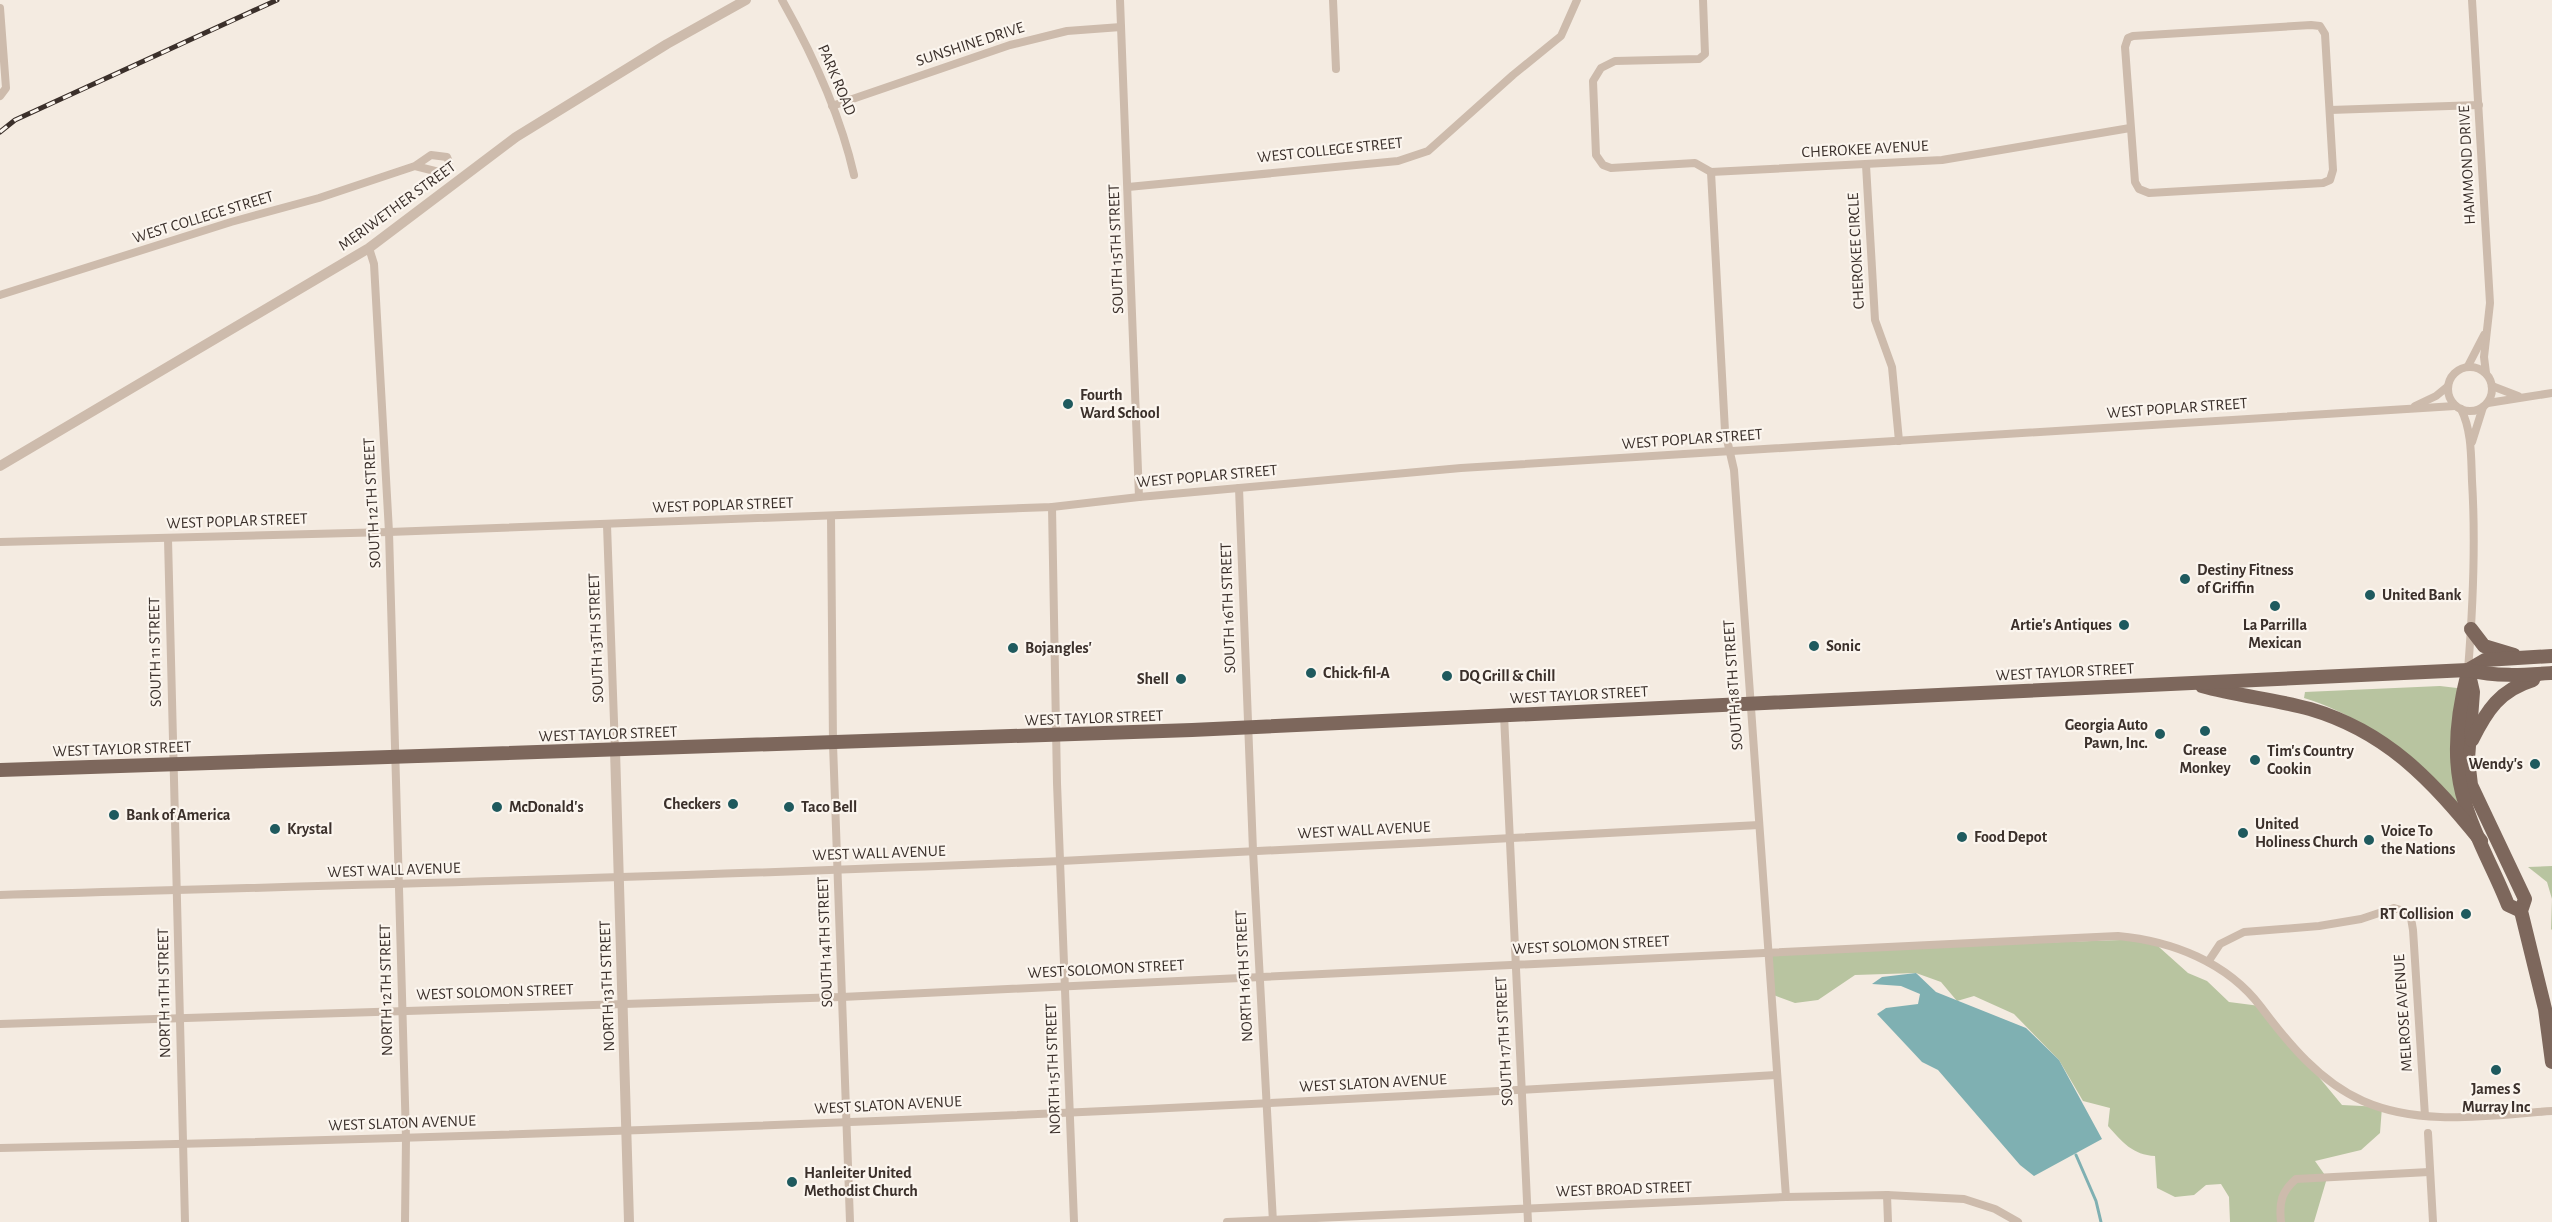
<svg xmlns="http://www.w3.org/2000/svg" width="2552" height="1222" font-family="'Alegreya Sans',sans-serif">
<rect width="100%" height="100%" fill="#f4ebe1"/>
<g fill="#b8c4a0">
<path d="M2440 686 2457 688 2452 770 2458 805C2410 757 2371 719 2304 698L2305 692Z"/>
<path d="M2552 866V929L2551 930 2552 899 2547 882 2528 867Z"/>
<path d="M2150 939 2188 973 2207 981 2229 1002 2260 1006 2342 1105 2382 1107 2380 1133 2361 1150 2315 1161 2327 1178 2314 1222H2230L2229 1197 2221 1184 2206 1185 2194 1195 2175 1197 2157 1188 2155 1156C2133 1155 2122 1142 2108 1126L2110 1108 2083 1101 2059 1060 2014 1014 1974 996 1957 1001 1941 982 1916 973 1855 975 1818 1000 1795 1003 1771 994 1768 952Z"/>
</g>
<path fill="#7fb0b2" d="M1916 973 1936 992 2026 1028 2059 1060 2102 1139 2034 1176 2020 1165 1938 1070 1922 1062 1877 1014 1886 1008 1918 1004 1920 994 1901 986 1872 984 1882 977Z"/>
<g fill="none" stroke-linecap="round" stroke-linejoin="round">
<path stroke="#7fb0b2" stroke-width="3" d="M2076 1155 2096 1201 2101 1222"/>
<g stroke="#cdbbac" stroke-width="8">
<path d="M782 0C813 55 840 113 854 175"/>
<path d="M1120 0 1139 497"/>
<path d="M1333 0 1336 69"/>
<path d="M1703 0 1705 54 1699 59 1615 61 1601 68 1593 81 1596 155 1603 165 1611 168 1695 163 1711 172 1942 160 2130 128"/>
<path d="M2472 0 2490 303 2484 357 2486 373"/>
<path d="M0 8 6 88 0 96"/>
<path d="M2311 25 2320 26 2325 34 2333 170 2330 180 2323 183 2149 193 2139 189 2135 182 2125 47 2128 38 2133 36Z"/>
<path d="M832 106 1010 45 1067 31 1121 27"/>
<path d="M2330 110 2479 105"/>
<path d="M1866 165 1875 320 1892 367 1899 441"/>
<path d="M1711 172 1725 431 1734 470 1786 1197"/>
<path d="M1128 187 1398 161 1428 151 1513 75 1561 36 1577 0"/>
<path d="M369 248 374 264 389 532 406 1138 405 1222"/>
<path d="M0 295 231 222 319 198 415 166 431 155 447 157 449 162 446 170 439 172 415 166"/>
<path d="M2468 366 2484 335"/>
<circle cx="2470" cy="389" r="22"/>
<path d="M2492 386 2518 396"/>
<path d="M2488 403 2552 393"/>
<path d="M2415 406 2436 396 2447 387"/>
<path d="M2461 409C2472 431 2471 457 2472 481 2476 545 2473 607 2468 670"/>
<path d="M2472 442 2483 407"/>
<path d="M1239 488 1253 851 1273 1222"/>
<path d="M1052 507 1057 783 1074 1222"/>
<path d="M831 516 833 744 850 1222"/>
<path d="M607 525 615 750"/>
<path d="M168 539 185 1222"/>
<path d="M0 542 389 532 1052 507 1139 497 1461 468 2455 406"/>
<path d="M1504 715 1528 1222"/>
<path d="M0 895C354 885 707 876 1061 861 1294 850 1526 837 1759 825"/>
<path d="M2208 962 2220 944 2244 932 2319 926 2361 919 2394 908 2404 911 2411 918 2413 930 2425 1116"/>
<path d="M0 1024 842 997 2118 936C2172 941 2227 962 2261 1007 2288 1043 2320 1082 2363 1101 2422 1127 2490 1115 2552 1111"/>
<path d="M2428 1133 2433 1222"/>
<path d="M0 1148C592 1136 1185 1111 1776 1075"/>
<path d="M1887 1195 1888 1222"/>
<path d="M1227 1222 1786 1197 1887 1195 1964 1199 1995 1209 2018 1222"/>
<path d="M2281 1222C2279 1203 2281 1192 2296 1179L2429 1172"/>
</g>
<g stroke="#cdbbac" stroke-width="10">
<path d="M0 466 369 248 516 137 667 44 746 0"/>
<path d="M615 750 629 1222"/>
</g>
<g stroke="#7d675c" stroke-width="14">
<path d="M2471 629 2484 646 2514 655"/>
<path d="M2468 670 2473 692 2468 759 2471 785 2525 899 2521 911 2545 1009 2552 1062"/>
<path d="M2468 670 2485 660 2552 656"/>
<path d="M2468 672C2457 714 2451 761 2465 803 2475 838 2495 871 2508 905L2521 911"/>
<path d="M2202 686C2237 696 2274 699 2310 709 2388 732 2432 781 2481 841"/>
<path d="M2472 740C2487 710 2500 690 2533 680"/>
<path d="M0 770 1192 730 2468 670C2497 677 2523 675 2552 673"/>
</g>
<g stroke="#3b302b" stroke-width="5">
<path id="rail" d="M0 132 15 120 277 0"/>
</g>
<use href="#rail" stroke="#fbf5ee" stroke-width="3" stroke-dasharray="9" stroke-linecap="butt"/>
</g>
<g fill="#1f5a5e" stroke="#fbf5ee" stroke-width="2">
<circle cx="1068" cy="404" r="6"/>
<circle cx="2185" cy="579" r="6"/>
<circle cx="2370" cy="595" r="6"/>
<circle cx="2275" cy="606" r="6"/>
<circle cx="2124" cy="625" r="6"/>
<circle cx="1814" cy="646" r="6"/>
<circle cx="1013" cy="648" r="6"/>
<circle cx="1311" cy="673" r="6"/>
<circle cx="1447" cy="676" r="6"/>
<circle cx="1181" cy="679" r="6"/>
<circle cx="2205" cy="731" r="6"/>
<circle cx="2160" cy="734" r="6"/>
<circle cx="2255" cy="760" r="6"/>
<circle cx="2535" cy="764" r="6"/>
<circle cx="733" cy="804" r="6"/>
<circle cx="497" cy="807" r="6"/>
<circle cx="789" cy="807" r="6"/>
<circle cx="114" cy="815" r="6"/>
<circle cx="275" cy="829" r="6"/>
<circle cx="2243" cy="833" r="6"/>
<circle cx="1962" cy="837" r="6"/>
<circle cx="2369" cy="840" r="6"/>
<circle cx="2466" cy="914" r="6"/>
<circle cx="2496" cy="1070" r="6"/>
<circle cx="792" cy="1182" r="6"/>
</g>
<g text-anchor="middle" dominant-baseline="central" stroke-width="4.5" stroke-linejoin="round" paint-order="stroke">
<g font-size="16" fill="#3b302b" stroke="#fbf5ee">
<text transform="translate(970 44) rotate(-18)">SUNSHINE DRIVE</text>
<text transform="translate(837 80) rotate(67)">PARK ROAD</text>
<text transform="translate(1865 149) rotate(-3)">CHEROKEE AVENUE</text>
<text transform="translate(1330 150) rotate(-6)">WEST COLLEGE STREET</text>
<text transform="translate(2467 165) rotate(-93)">HAMMOND DRIVE</text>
<text transform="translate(397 206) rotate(-36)">MERIWETHER STREET</text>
<text transform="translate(203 217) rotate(-17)">WEST COLLEGE STREET</text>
<text transform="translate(1116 249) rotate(-92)">SOUTH 15TH STREET</text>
<text transform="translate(1856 251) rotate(-93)">CHEROKEE CIRCLE</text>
<text transform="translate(2177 408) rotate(-4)">WEST POPLAR STREET</text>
<text transform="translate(1692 439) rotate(-4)">WEST POPLAR STREET</text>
<text transform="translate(1207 476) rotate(-5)">WEST POPLAR STREET</text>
<text transform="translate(372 503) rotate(-93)">SOUTH 12TH STREET</text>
<text transform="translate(723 505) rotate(-2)">WEST POPLAR STREET</text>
<text transform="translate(237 521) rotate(-2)">WEST POPLAR STREET</text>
<text transform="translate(1228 608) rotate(-92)">SOUTH 16TH STREET</text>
<text transform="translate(596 638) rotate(-92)">SOUTH 13TH STREET</text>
<text transform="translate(155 652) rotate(-91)">SOUTH 11 STREET</text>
<text transform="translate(2065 672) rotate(-3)">WEST TAYLOR STREET</text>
<text transform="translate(1733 685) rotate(-94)">SOUTH 18TH STREET</text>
<text transform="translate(1579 695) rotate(-3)">WEST TAYLOR STREET</text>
<text transform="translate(1094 718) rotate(-2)">WEST TAYLOR STREET</text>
<text transform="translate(608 734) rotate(-2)">WEST TAYLOR STREET</text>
<text transform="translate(122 749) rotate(-2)">WEST TAYLOR STREET</text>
<text transform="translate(1364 830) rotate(-3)">WEST WALL AVENUE</text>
<text transform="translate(879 853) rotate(-2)">WEST WALL AVENUE</text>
<text transform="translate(394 870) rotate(-2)">WEST WALL AVENUE</text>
<text transform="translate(825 942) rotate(-92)">SOUTH 14TH STREET</text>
<text transform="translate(1591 945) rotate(-3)">WEST SOLOMON STREET</text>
<text transform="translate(1106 969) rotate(-3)">WEST SOLOMON STREET</text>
<text transform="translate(1244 976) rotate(-93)">NORTH 16TH STREET</text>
<text transform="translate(607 986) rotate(-92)">NORTH 13TH STREET</text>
<text transform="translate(386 990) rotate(-91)">NORTH 12TH STREET</text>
<text transform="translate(495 992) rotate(-2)">WEST SOLOMON STREET</text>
<text transform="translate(164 993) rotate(-91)">NORTH 11TH STREET</text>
<text transform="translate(2403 1013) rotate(-94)">MELROSE AVENUE</text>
<text transform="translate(1504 1041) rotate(-93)">SOUTH 17TH STREET</text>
<text transform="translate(1053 1069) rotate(-92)">NORTH 15TH STREET</text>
<text transform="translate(1373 1083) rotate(-3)">WEST SLATON AVENUE</text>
<text transform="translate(888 1105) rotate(-3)">WEST SLATON AVENUE</text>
<text transform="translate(402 1123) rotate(-2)">WEST SLATON AVENUE</text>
<text transform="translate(1624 1189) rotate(-2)">WEST BROAD STREET</text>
</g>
<g font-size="16" font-weight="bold" fill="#3b302b" stroke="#fbf5ee" text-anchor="start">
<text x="1080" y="395">Fourth<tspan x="1080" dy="18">Ward School</tspan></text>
<text x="2197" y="570">Destiny Fitness<tspan x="2197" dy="18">of Griffin</tspan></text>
<text x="2382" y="595">United Bank</text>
<text x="2112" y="625" text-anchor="end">Artie's Antiques</text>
<text x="2275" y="625" text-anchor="middle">La Parrilla<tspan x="2275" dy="18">Mexican</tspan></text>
<text x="1826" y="646">Sonic</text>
<text x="1025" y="648">Bojangles'</text>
<text x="1323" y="673">Chick-fil-A</text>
<text x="1459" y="676">DQ Grill &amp; Chill</text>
<text x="1169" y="679" text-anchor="end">Shell</text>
<text x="2148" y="725" text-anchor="end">Georgia Auto<tspan x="2148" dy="18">Pawn, Inc.</tspan></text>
<text x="2205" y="750" text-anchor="middle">Grease<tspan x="2205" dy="18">Monkey</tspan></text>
<text x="2267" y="751">Tim's Country<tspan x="2267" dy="18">Cookin</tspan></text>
<text x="2523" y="764" text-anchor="end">Wendy's</text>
<text x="721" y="804" text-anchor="end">Checkers</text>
<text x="509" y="807">McDonald's</text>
<text x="801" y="807">Taco Bell</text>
<text x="126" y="815">Bank of America</text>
<text x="2255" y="824">United<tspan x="2255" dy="18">Holiness Church</tspan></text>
<text x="287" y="829">Krystal</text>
<text x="2381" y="831">Voice To<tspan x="2381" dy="18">the Nations</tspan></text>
<text x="1974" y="837">Food Depot</text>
<text x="2454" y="914" text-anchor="end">RT Collision</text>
<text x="2496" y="1089" text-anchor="middle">James S<tspan x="2496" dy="18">Murray Inc</tspan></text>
<text x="804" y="1173">Hanleiter United<tspan x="804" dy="18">Methodist Church</tspan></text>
</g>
</g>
</svg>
